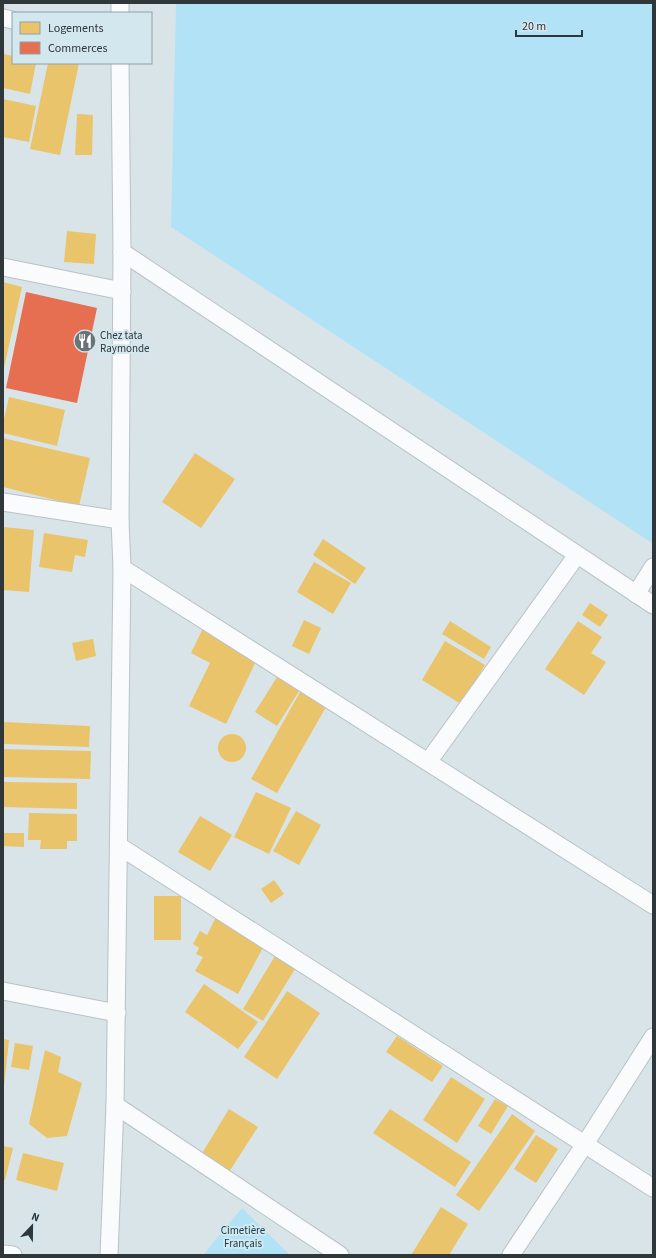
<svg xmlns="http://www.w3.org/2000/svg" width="656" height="1258" font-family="'Source Sans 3',sans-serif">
<rect width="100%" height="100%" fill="#d9e4e9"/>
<g fill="#b2e2f5">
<path d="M176 3H653L652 543 171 227Z"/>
<path d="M242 1208 290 1255H203Z"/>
</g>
<g fill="#e9c46a">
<path d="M3 54 13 56V63H36L30 94 3 88Z"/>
<path d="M48 63H79L60 155 30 149Z"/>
<path d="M3 99 36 106 29 142 3 137Z"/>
<path d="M77 114 93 115 92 155H75Z"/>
<path d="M67 231 96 234 94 264 64 262Z"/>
<path d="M3 282 22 287 4 368H3Z"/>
<path d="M9 397 65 410 57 446 3 433V423Z"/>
<path d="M3 438 90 458 79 506 3 487Z"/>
<path d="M195 453 235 479 201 528 162 502Z"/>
<path d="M3 527 34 530 29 592 3 590Z"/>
<path d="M44 533 88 540 85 557 75 555 72 572 39 567Z"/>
<path d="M323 539 366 568 355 584 313 555Z"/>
<path d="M314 562 351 583 333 614 297 592Z"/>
<path d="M590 603 608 615 600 627 582 615Z"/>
<path d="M304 620 321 628 309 654 292 646Z"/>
<path d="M450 621 491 647 484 659 442 634Z"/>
<path d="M578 621 602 637 591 653 606 662 584 695 545 669Z"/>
<path d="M203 628 259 655 226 724 189 706 210 663 191 653Z"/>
<path d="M93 639 96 656 76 661 72 643Z"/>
<path d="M445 641 485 665 461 704 422 680Z"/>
<path d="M279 674 301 688 277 726 255 712Z"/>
<path d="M300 692 326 707 277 793 251 779Z"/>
<path d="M3 722 90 726 89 747 3 744Z"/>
<circle cx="232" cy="748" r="14"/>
<path d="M3 749 91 751 90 779 3 777Z"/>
<path d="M3 782 77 783V809L3 807Z"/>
<path d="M256 792 291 808 269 854 234 837Z"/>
<path d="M296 811 321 825 299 865 273 851Z"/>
<path d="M29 813 77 814V841H67V849H40L41 840H28Z"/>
<path d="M200 816 232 835 210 871 178 852Z"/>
<path d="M3 833H24V847L3 846Z"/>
<path d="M274 880 284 894 271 903 261 889Z"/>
<rect x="154" y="896" width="27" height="44"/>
<path d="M216 917 265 944 238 994 195 971 203 957 196 954 199 948 193 944 200 931 207 935Z"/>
<path d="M275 956 295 969 263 1021 243 1009Z"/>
<path d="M204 984 258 1022 238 1049 185 1012Z"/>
<path d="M287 991 320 1013 277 1079 244 1057Z"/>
<path d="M397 1036 443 1066 432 1082 386 1052Z"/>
<path d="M3 1039 9 1040 4 1086H3Z"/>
<path d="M15 1043 33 1046 29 1070 11 1067Z"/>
<path d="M45 1050 61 1057 58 1072 82 1083 67 1136 47 1138 29 1124Z"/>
<path d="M451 1077 485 1099 457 1143 423 1120Z"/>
<path d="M495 1099 508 1106 491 1134 478 1126Z"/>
<path d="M229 1109 258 1127 229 1172 201 1155Z"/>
<path d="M390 1109 471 1162 455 1187 373 1133Z"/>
<path d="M512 1114 535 1131 479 1211 456 1195Z"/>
<path d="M536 1135 558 1149 536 1183 514 1169Z"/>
<path d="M3 1146 13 1148 5 1180H3Z"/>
<path d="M23 1153 64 1163 57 1191 16 1180Z"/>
<path d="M441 1207 468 1224 449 1255H411Z"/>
</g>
<path fill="#e76f51" d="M26 292 97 308 77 403 6 388Z"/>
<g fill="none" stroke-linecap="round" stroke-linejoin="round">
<g stroke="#b9c2c6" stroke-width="19">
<g id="street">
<path d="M120 13V3"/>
<path d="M3 18 13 20"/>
<path d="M122 252 653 605"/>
<path d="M3 267 122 291"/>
<path d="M3 502 120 520"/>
<path d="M122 568 653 905"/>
<path d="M636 594 653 567"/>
<path d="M428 762 577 555"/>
<path d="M119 846 653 1188"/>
<path d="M3 991 117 1013"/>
<path d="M115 1105 340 1255"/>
<path d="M3 1254 13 1255"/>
<path d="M109 1255 115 1105 122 568 120 520 122 252 120 63"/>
<path d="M511 1255 585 1144 653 1037"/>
</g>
</g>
<use href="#street" stroke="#f9fbfc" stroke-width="17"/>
</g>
<defs>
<g id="restaurant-disc" transform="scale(1.15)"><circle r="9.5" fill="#6a7477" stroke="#d3e7ef"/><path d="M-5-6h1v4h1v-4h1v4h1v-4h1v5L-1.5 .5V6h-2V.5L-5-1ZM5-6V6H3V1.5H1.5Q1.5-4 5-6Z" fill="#fff"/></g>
</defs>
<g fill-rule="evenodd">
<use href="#restaurant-disc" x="85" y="341"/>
</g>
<g text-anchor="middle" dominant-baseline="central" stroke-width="4" stroke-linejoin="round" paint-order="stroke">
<g font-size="11" fill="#2f373a" stroke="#d3e7ef" text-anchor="start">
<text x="100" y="335">Chez tata<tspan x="100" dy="13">Raymonde</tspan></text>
</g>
<g font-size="11" fill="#15404e" stroke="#d3e7ef">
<text x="243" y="1230">Cimetière<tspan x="243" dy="13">Français</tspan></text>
</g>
</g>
<rect width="656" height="1258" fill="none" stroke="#2f373a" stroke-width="8"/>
<rect x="12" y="12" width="140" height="52" fill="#d3e7ef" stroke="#91a1a7"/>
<rect x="20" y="22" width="20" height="12" fill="#e9c46a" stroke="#91a1a7"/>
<text x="48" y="32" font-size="12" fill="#2f373a">Logements</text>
<rect x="20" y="42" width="20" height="12" fill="#e76f51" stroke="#91a1a7"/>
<text x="48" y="52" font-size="12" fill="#2f373a">Commerces</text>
<g transform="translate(32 1226) rotate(22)" stroke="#d3e7ef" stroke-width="3" paint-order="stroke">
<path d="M0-3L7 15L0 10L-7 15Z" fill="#2f373a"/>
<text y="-6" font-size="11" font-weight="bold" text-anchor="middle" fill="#2f373a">N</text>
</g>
<path d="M516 30v6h66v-6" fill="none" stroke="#2f373a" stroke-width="2"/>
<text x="522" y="30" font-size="12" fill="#2f373a" stroke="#d3e7ef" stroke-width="3" paint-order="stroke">20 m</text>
</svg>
